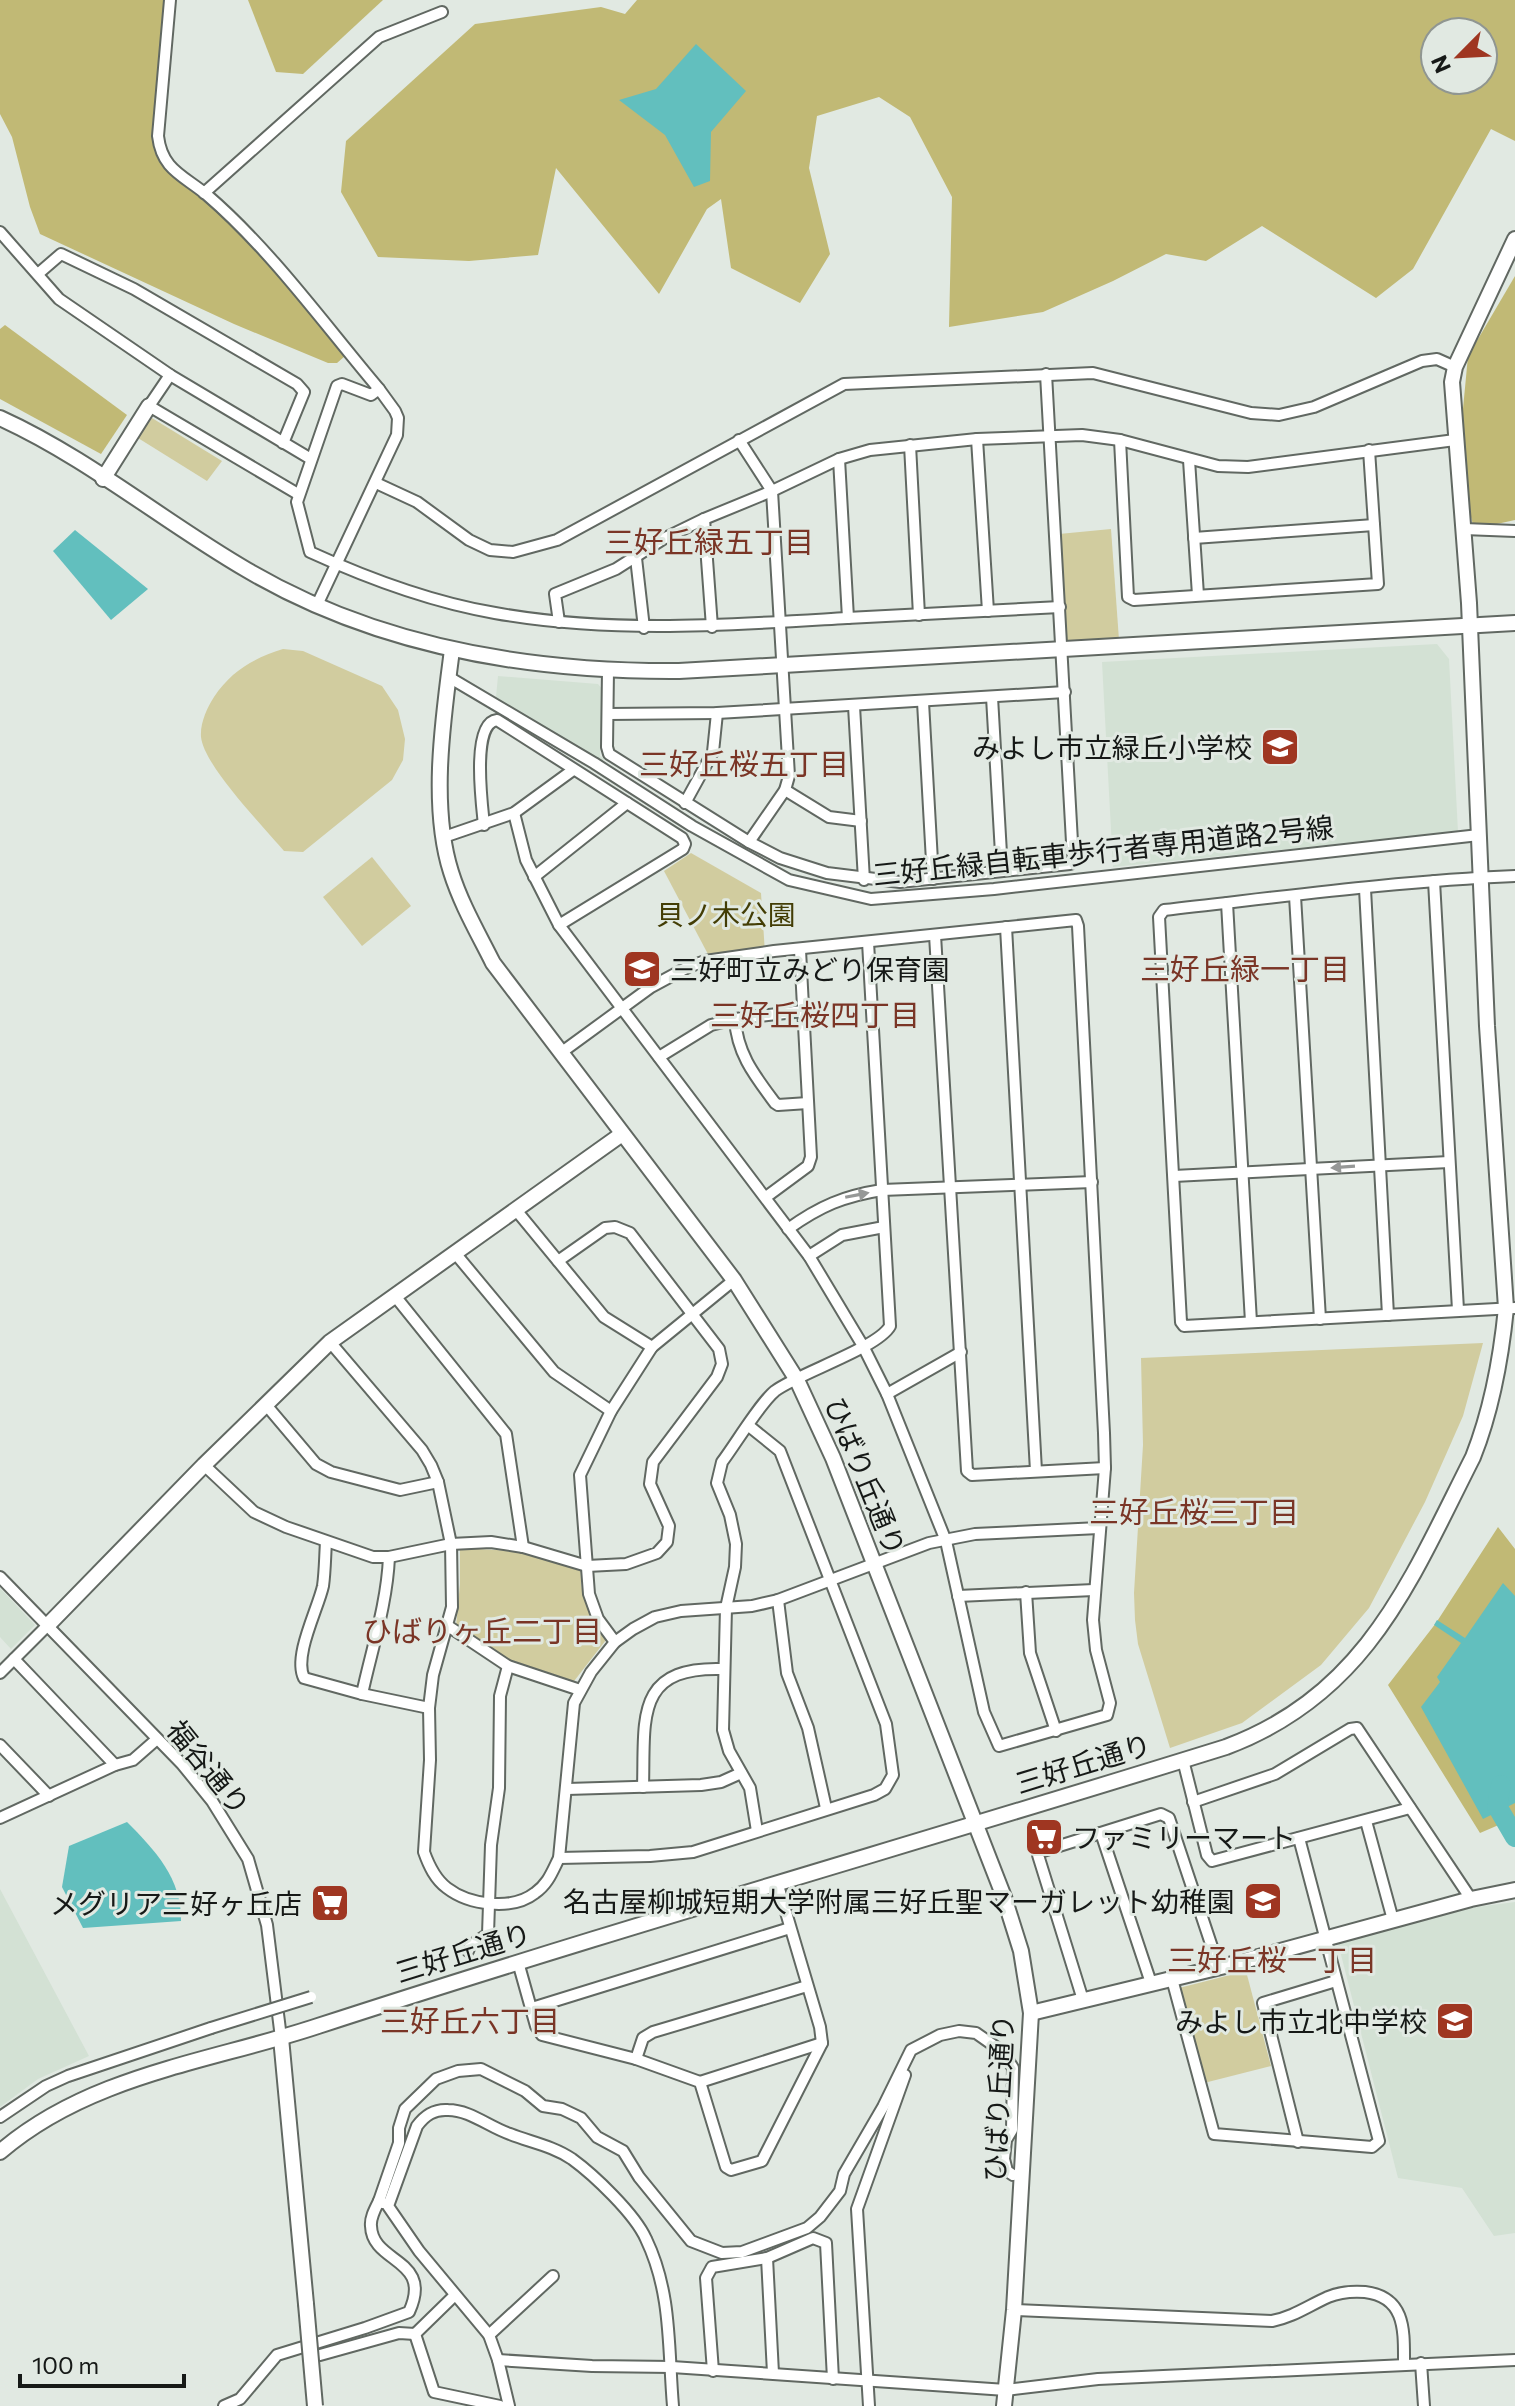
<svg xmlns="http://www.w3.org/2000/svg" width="1515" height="2406" font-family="Commissioner,'Noto Sans JP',sans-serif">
<rect width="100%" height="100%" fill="#e1e9e2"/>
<g fill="#d3e1d4">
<path d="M1437 644 1449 659 1458 832 1113 867 1102 662Z"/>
<path d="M498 676 598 684 602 689 600 756 604 759 600 764 496 697Z"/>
<path d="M0 1588 35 1625 11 1649 0 1637Z"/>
<path d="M0 1889 89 2056 38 2079 0 2107Z"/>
<path d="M1515 1902V2233L1494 2236 1462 2188 1398 2178 1338 1943 1469 1908Z"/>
</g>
<g fill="#d1cc9f">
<path d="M152 418 222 461 207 481 138 438Z"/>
<path d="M1111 529 1119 640 1064 644 1059 534Z"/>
<path d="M283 649 303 651 382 686 398 710 405 739 403 760 392 780 303 852 284 851C264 827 204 766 201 737 200 723 207 708 214 697 231 671 254 658 283 649Z"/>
<path d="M691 853 761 893 765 953 710 958 664 871Z"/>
<path d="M372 857 411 906 362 946 323 897Z"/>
<path d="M1483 1343 1463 1416 1425 1502 1369 1608 1321 1665 1242 1723 1170 1748 1138 1644 1135 1620 1134 1593 1143 1445 1141 1358Z"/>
<path d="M460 1548 514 1551 581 1567C579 1598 590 1615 606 1640L571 1685 507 1659 456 1626 460 1584Z"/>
<path d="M1246 1971 1271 2066 1200 2084 1175 1989Z"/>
</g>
<g fill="#c1b975" fill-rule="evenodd">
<path d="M0 0H167L153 135 155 153 160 162 238 228 345 356 337 363H328L234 324 40 234 30 207 12 137 0 114Z"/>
<path d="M248 0H383L303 74 276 72Z"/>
<path d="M637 0H1515V141L1491 129 1413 269 1376 298 1262 226 1206 261 1166 254 1113 281 1043 312 949 327 952 197 910 117 879 97 817 116 809 168 830 254 800 303 731 268 721 199 707 209 659 294 556 168 538 255 469 261 378 257 341 192 346 141 475 24 601 7 625 14ZM1435 32H1483V80H1435Z"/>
<path d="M1515 276V520L1474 529 1467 501 1461 430 1468 356Z"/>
<path d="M5 325 127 415 101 454 0 399V329Z"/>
<path d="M1498 1527 1515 1549V1818L1480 1833 1388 1685 1436 1623Z"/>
</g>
<g fill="#62bfbe">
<path d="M696 44 746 91 711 132 710 181 694 187 665 135 619 100 656 89Z"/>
<path d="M75 530 148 589 111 620 53 551Z"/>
<path d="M1503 1583 1515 1596V1803L1483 1819 1421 1707 1440 1682 1437 1677 1461 1643 1434 1625 1437 1620 1465 1638Z"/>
<path d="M127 1822C155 1850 182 1879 181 1921L83 1928 62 1887 69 1846Z"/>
</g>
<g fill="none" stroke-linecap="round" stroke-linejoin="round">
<path stroke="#62bfbe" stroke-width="20" d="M1501 1785 1497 1806 1515 1837"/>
<g stroke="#616862" stroke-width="14">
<g id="street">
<path d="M170 0 158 136C162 170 183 175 207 195 271 250 324 324 379 389L395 411 398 418 397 435 317 605"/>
<path d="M204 193 379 37 442 12"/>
<path d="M0 232 59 299 170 375 311 459"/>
<path d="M39 273 61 254 134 289 297 384 304 392 283 443"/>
<path d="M170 375 149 406 298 494"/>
<path d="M379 389 371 395 342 384 337 386 297 502 310 552C369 579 431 602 495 613 612 634 729 625 847 618 918 614 989 611 1060 607"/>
<path d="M977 439 988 611"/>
<path d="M739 440 772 491 789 776 785 790 749 842"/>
<path d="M1120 440 1128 597 1134 600 1378 584 1369 450"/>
<path d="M910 445 919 615"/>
<path d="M839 459 848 618"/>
<path d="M1189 460 1198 595"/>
<path d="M376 483 417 502 469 540 490 550 513 552 557 540 844 384 1093 373 1251 413 1279 415 1314 407 1422 361 1437 359 1455 367"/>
<path d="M704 519 712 627"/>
<path d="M1464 529 1515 531"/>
<path d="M1194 538 1374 525"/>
<path d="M636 558 644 628"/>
<path d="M559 622 555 594 616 569 663 539 704 519 772 491 839 459 870 450 977 439 1082 435 1120 440 1218 466 1248 467 1455 440"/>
<path d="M608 670 607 747 609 754 749 842 780 858 827 873 900 882 1070 864 1073 860 1046 374"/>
<path d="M452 679 594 763 692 826 789 880 871 899 994 889 1479 835"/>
<path d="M992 697 1002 871"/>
<path d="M923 702 933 879"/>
<path d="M854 706 864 880"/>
<path d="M608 714 717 713 1065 692"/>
<path d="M785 790 829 817 861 821"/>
<path d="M685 803 713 752 717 713"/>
<path d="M514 813 526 860 559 925 809 1256 863 1346 887 1394 946 1541 984 1712 999 1746 1107 1715 1110 1703 1096 1650 1093 1620 1105 1468 1104 1433 1078 926 1076 920 774 951 705 961 688 967 651 987 562 1052"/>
<path d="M484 825C482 805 471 723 497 720L682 838 685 844 683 849 559 925"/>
<path d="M444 837 514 813 573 770"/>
<path d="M1515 876C1398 881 1281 897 1164 910L1159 917 1181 1322 1184 1326 1515 1308"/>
<path d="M534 877 627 803"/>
<path d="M1434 881 1458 1310"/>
<path d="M1365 889 1388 1315"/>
<path d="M1295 896 1320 1319"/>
<path d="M1227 903 1251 1322"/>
<path d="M1006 927 1036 1471"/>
<path d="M935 935 967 1471 972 1475 1105 1468"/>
<path d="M735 1019C737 1054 755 1076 775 1103L778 1105 808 1103"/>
<path d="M659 1057 711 1025 735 1019 803 1011"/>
<path d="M1174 1176 1449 1162"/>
<path d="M766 1197 808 1166 811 1157 800 950"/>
<path d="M516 1210 604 1317 652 1347"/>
<path d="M788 1229C820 1206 844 1196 882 1190L1092 1182"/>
<path d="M455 1253 554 1372 611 1411"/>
<path d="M809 1256 842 1235 884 1227"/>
<path d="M395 1296 506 1434 523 1547"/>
<path d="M330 1342 422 1450 431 1465 438 1482 451 1544 452 1607 433 1675 429 1708 430 1760 424 1852C429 1866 435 1879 447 1888 469 1905 512 1911 535 1893 548 1884 552 1872 559 1858L574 1703 591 1672 615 1642 633 1629 655 1617 681 1611 752 1606 778 1600 929 1543 975 1534 1099 1528"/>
<path d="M887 1394 961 1352"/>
<path d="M267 1406 316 1464 331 1472 400 1490 438 1482"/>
<path d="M204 1465 254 1512 286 1527 373 1557H389L451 1544 491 1542 523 1547 587 1566 626 1564 657 1553 667 1542 669 1526 650 1484 653 1462 717 1377 722 1364 719 1349 630 1233 615 1227 605 1228 558 1261"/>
<path d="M326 1542C325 1557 325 1572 323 1586 318 1609 293 1656 304 1678L362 1694 429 1708"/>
<path d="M0 1577 182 1764 212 1801 248 1859 267 1925 281 2038"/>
<path d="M1026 1592 1030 1653 1056 1731"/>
<path d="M958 1596 1094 1590"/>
<path d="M778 1600 787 1673 808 1728 826 1808"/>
<path d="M448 1626 508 1666 580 1690"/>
<path d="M615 1642 598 1619 589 1594 580 1475 611 1411 652 1347 734 1280"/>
<path d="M14 1659 115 1765"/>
<path d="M0 1673 48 1625"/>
<path d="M362 1694C372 1648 387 1604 389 1557"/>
<path d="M0 1745 49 1796"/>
<path d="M1183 1760 1207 1855 1212 1861 1410 1808"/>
<path d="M643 1787C645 1719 634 1666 723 1669"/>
<path d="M567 1789 701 1785 721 1782 741 1773"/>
<path d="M1193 1802 1275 1774 1350 1729 1357 1728 1471 1899"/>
<path d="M0 1818 115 1765 133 1760 157 1739"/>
<path d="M1366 1821 1393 1920"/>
<path d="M757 1831 750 1788 729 1751 723 1730 726 1608 735 1567 736 1544 730 1515 717 1483 722 1462C735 1445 760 1403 775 1391 799 1373 878 1348 890 1326L868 942"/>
<path d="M1101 1833 1151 1983"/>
<path d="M559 1858 650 1856 693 1852 874 1795 885 1789 893 1775 886 1724 780 1451 749 1426"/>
<path d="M468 1951 470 1946 488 1934 491 1845 499 1788 500 1696 508 1666"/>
<path d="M518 1962 536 2026 542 2035 636 2059 700 2082 726 2167 731 2170 762 2161 822 2043 820 2027 777 1882"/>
<path d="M1172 1979 1214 2134 1372 2147 1379 2141 1299 1838"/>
<path d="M1083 2000 1038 1855 1040 1852 1161 1814 1169 1818 1219 1968"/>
<path d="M532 2008 790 1928"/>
<path d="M636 2059 643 2038 653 2032 807 1986"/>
<path d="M700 2082 822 2043"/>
<path d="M0 2117 46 2086 68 2076 211 2028"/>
<path d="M1298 2142 1263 2003 1336 1981"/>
<path d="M379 2201 399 2143V2128L405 2109 436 2079 458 2071 481 2069 525 2091 543 2106 562 2109 581 2118 597 2137 623 2151 639 2177 691 2241 722 2253 742 2252 807 2228 820 2217 840 2191 844 2174 883 2107 911 2050 940 2035 959 2031 976 2033 1003 2052 1013 2068 1012 2130 1006 2140 1004 2159 1007 2171 1013 2175"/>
<path d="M767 2258 773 2373"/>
<path d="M1014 2310 1272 2321C1293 2317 1308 2306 1328 2297 1340 2292 1352 2291 1365 2292 1406 2297 1404 2331 1404 2363"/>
<path d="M415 2334 434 2392 500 2406"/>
<path d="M489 2335 553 2276"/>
<path d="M320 2355 399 2333 415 2334 455 2295"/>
<path d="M498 2360 592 2366 672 2367 1006 2390 1098 2379 1515 2360"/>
<path d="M1421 2363 1424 2406"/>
<path d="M713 2371 706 2278 712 2267 767 2258 813 2238 826 2243 833 2379"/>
<path d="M224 2406 240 2399 277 2355 365 2328 409 2312C434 2258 372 2264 371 2226 370 2218 375 2209 379 2201L383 2203"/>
<path d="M509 2406 498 2360 489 2335 419 2251 388 2206 417 2126C425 2115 434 2109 448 2110 470 2110 489 2127 510 2134 530 2142 553 2146 572 2159 594 2175 635 2214 646 2239 672 2293 668 2348 673 2406"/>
<path d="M869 2406 857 2209 905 2075"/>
</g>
</g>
<g stroke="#616862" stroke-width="18">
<g id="secondary">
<path d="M0 418C88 458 164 522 247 570 378 647 529 672 679 671L1515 623"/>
<path d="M103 479 149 406"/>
<path d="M452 650C443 719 430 806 451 872 461 904 478 933 493 963L734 1280 797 1380 833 1458 1004 1897 1021 1951 1031 2013 1014 2310 1004 2406"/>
<path d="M48 1625 204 1465 330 1342 622 1134"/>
<path d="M1031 2013 1229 1965 1471 1899 1515 1890"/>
<path d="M281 2038 306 2304"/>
<path d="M0 2152C89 2075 210 2062 318 2026 619 1928 924 1841 1226 1747 1367 1694 1410 1581 1473 1457 1492 1409 1501 1359 1506 1308L1487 1026 1469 603 1452 382 1455 367 1515 239"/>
</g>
</g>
<use href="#street" stroke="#fff" stroke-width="10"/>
<use href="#secondary" stroke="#fff" stroke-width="14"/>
<g stroke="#616862" stroke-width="14" stroke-linecap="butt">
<path id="street-bridge" d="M211 2028 311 1997"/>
</g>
<g stroke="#616862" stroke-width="18" stroke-linecap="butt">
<path id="secondary-bridge" d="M306 2304 315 2406"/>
</g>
<use href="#street-bridge" stroke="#fff" stroke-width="10"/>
<use href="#secondary-bridge" stroke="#fff" stroke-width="14"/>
</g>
<defs><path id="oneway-solid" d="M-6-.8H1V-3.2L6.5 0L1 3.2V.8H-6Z" transform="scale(2)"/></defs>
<g fill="#969897">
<use href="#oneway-solid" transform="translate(1343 1167) rotate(176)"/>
<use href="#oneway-solid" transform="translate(857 1195) rotate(-11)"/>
</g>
<defs>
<g id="school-square" transform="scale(2)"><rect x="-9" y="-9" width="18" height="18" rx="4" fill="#9f3621" stroke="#e1e9e2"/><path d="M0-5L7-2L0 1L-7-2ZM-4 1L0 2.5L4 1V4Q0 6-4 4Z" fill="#fff"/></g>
<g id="supermarket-square" transform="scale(2)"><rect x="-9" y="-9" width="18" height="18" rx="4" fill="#9f3621" stroke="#e1e9e2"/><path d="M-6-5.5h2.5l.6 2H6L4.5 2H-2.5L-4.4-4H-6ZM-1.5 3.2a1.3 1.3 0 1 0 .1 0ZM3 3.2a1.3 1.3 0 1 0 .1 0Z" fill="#fff"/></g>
</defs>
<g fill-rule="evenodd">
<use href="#school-square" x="1280" y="747"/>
<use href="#school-square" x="642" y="969"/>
<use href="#supermarket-square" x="1044" y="1837"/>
<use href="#school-square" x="1263" y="1901"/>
<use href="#supermarket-square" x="330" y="1903"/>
<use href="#school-square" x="1455" y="2021"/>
</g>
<g text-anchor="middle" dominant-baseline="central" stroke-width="6" stroke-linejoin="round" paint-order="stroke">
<g font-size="28" fill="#161917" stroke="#e1e9e2" text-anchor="end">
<text x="1252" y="747">みよし市立緑丘小学校</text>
<text x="670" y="969" text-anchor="start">三好町立みどり保育園</text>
<text x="1072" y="1837" text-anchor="start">ファミリーマート</text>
<text x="1235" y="1901">名古屋柳城短期大学附属三好丘聖マーガレット幼稚園</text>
<text x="302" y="1903">メグリア三好ヶ丘店</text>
<text x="1427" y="2021">みよし市立北中学校</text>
</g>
<g font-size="28" fill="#161917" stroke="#e1e9e2">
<text transform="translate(1103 850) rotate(-6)">三好丘緑自転車歩行者専用道路2号線</text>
<text transform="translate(866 1476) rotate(68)">ひばり丘通り</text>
<text transform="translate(1083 1763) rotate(-17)">三好丘通り</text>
<text transform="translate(209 1767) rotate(51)">福谷通り</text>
<text transform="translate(463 1952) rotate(-17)">三好丘通り</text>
<text transform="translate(998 2098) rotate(-87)">ひばり丘通り</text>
</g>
<g font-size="28" fill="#433d05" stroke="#e1e9e2">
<text x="726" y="914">貝ノ木公園</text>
</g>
<g font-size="30" fill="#7a3526" stroke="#e1e9e2">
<text x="709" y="540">三好丘緑五丁目</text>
<text x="744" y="762">三好丘桜五丁目</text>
<text x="1245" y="967">三好丘緑一丁目</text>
<text x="815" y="1013">三好丘桜四丁目</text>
<text x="1194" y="1510">三好丘桜三丁目</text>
<text x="482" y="1629">ひばりヶ丘二丁目</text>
<text x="1272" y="1958">三好丘桜一丁目</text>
<text x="470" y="2019">三好丘六丁目</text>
</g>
</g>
<g transform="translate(1459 56) rotate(246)"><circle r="38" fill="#e1e9e2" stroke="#909691" stroke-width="2"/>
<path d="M0-6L14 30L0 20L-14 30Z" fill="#9f3621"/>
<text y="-12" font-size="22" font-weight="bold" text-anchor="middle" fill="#161917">N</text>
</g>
<path d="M20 2374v12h164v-12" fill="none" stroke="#161917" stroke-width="4"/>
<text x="32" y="2374" font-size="24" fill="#161917" stroke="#e1e9e2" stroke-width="6" paint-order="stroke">100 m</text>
</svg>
